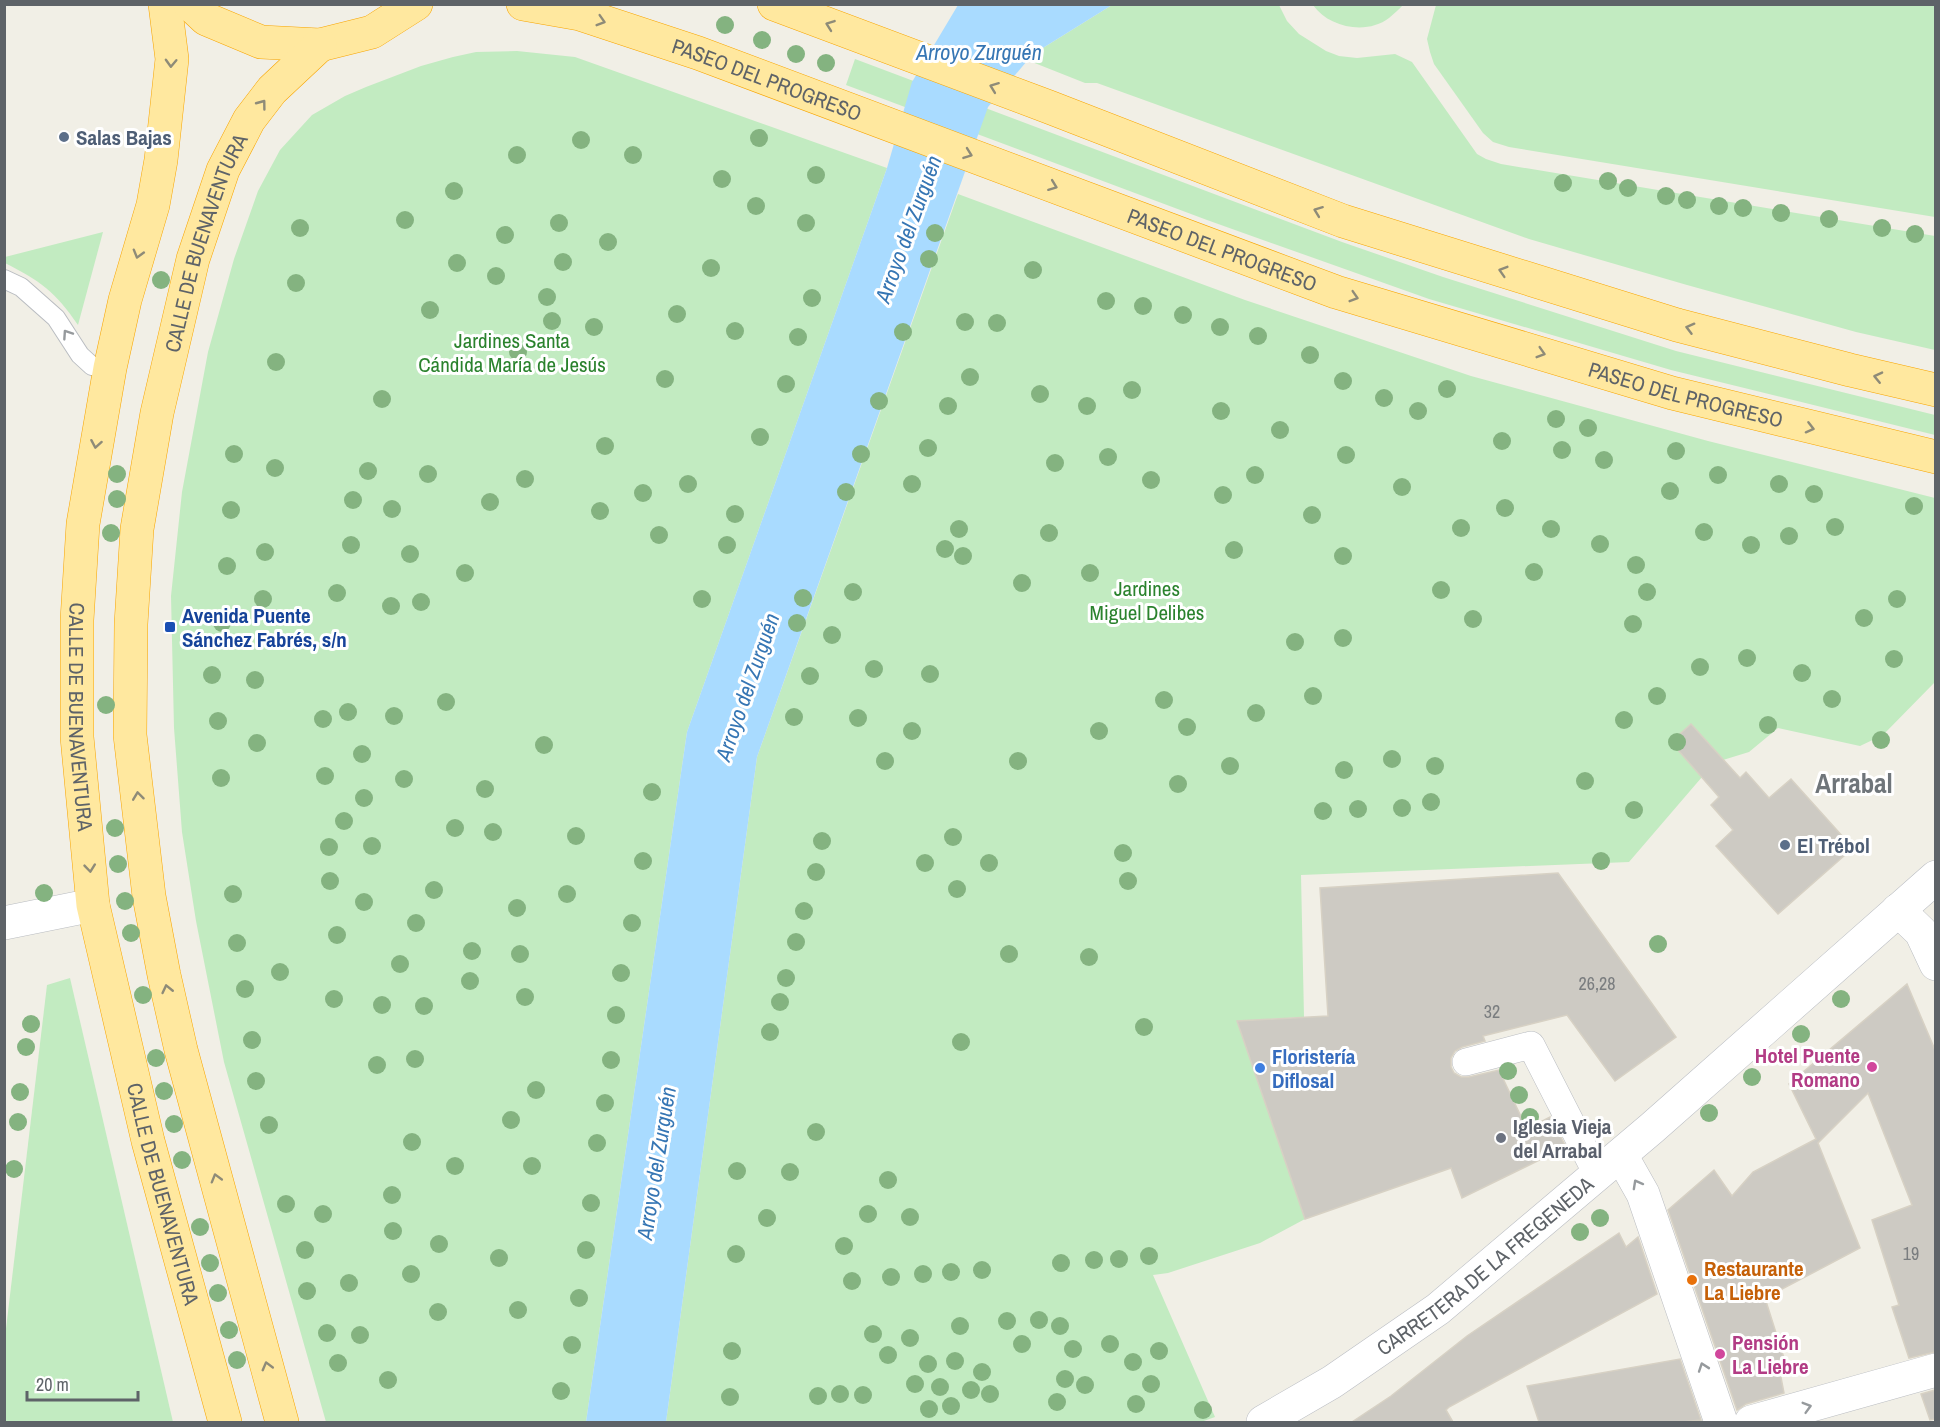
<svg xmlns="http://www.w3.org/2000/svg" width="1940" height="1427" font-family="'Archivo Narrow',sans-serif">
<rect width="100%" height="100%" fill="#f1efe6"/>
<g fill="#c2ebc1">
<path d="M1112 5H1279L1287 21 1299 34 1326 51 1339 56 1357 58 1395 54 1412 62 1477 154 1486 159 1501 164 1935 236V350L1856 332 1687 285 1529 239 1097 83H1085L1027 60 1038 51Z"/>
<path d="M1313 5H1403C1399 9 1394 14 1389 18 1367 35 1329 28 1313 5Z"/>
<path d="M1436 5H1935V217L1509 147 1493 142 1483 133 1434 64 1430 52 1427 39Z"/>
<path d="M517 51 575 57 887 168 687 732 586 1422H326L224 1062 196 921 182 832 174 728 171 596 182 492 208 352 234 259 258 191 280 150 312 115 345 96 366 87 421 66 453 57 476 52Z"/>
<path d="M855 59 1342 242 1443 277 1676 351 1935 415V435L1671 370 1429 299 1207 220 846 85Z"/>
<path d="M958 194 1245 300 1471 376 1708 441 1935 498V682L1883 735 1860 746 1778 728 1749 752 1723 760 1702 777 1629 862 1301 875 1304 1017 1238 1021 1305 1219 1260 1243 1168 1273 1153 1275 1215 1417 1201 1422H666L757 757Z"/>
<path d="M103 232 78 325C55 291 40 281 5 263V257Z"/>
<path d="M70 978 173 1422H5V1337L47 985Z"/>
</g>
<path fill="#a9dbff" d="M958 5H1112L1038 51 1027 61 988 107 757 757 666 1422H586L687 732 887 168 912 82Z"/>
<g fill="#cdcac3" stroke="#d7d1c4" stroke-width="1.5">
<path d="M1691 724 1740 778 1746 772 1769 798 1791 779 1853 848 1778 914 1716 846 1733 830 1711 805 1719 797 1671 742Z"/>
<path d="M1558 873 1676 1037 1615 1081 1567 1015 1483 1036 1485 1041 1462 1047 1455 1051 1451 1058V1067L1454 1073 1461 1077H1469L1499 1070 1527 1129 1550 1117 1566 1147 1462 1198 1451 1168 1305 1219 1237 1021 1328 1016 1320 888Z"/>
<path d="M1907 984 1935 1050V1352L1909 1358 1892 1307 1899 1305 1872 1220 1912 1205 1868 1093 1818 1143 1860 1248 1765 1298 1784 1358 1778 1362 1784 1393 1746 1404 1737 1410 1668 1210 1714 1170 1732 1196 1753 1172 1816 1139 1789 1084Z"/>
<path d="M1619 1233 1626 1247 1638 1237 1657 1294 1449 1407 1446 1410 1453 1422H1352L1391 1396 1467 1336Z"/>
<path d="M1680 1359 1701 1420 1682 1422H1539L1527 1386Z"/>
<path d="M1935 1390V1419L1930 1420 1921 1394Z"/>
</g>
<g fill="none" stroke-linecap="round" stroke-linejoin="round">
<g stroke="#b9bcc1" stroke-width="20">
<path id="service" d="M4 279 21 287 56 318 80 355 92 366 110 368"/>
</g>
<g stroke="#b9bcc1" stroke-width="28">
<path id="pedestrian" d="M1466 1062 1531 1045 1597 1174"/>
</g>
<g stroke="#b9bcc1" stroke-width="34">
<g id="minor">
<path d="M1898 910 1921 932 1936 964"/>
<path d="M4 923 93 905"/>
<path d="M1621 1155 1643 1194 1721 1422"/>
<path d="M1751 1422 1936 1370"/>
</g>
</g>
<g stroke="#babdc3" stroke-width="34">
<g id="secondary">
<path id="s1" d="M1263 1422 1332 1382 1438 1309 1652 1128 1936 877"/>
</g>
</g>
<g stroke="#f8a500" stroke-width="34">
<g id="trunk">
<path id="s2" d="M165 4 172 59 161 160 153 205 125 300 110 368 83 524 77 620V737L93 905 148 1141 225 1422"/>
<path d="M190 4 206 19 261 42 320 45 372 32 416 4"/>
<path id="s3" d="M523 4 580 14 698 53 1336 292 1672 393 1936 457"/>
<path d="M774 4 1049 107 1343 221 1677 325 1850 370 1936 390"/>
<path id="s4" d="M282 1422 181 1050 164 975 149 896 130 735 131 624 137 529 157 413 193 259 223 170 249 120 272 90 320 45"/>
</g>
</g>
<use href="#service" stroke="#fff" stroke-width="18"/>
<use href="#pedestrian" stroke="#fff" stroke-width="27"/>
<use href="#minor" stroke="#fff" stroke-width="33"/>
<use href="#secondary" stroke="#fff" stroke-width="33"/>
<use href="#trunk" stroke="#ffe89f" stroke-width="33"/>
</g>
<g fill="#84b380">
<circle cx="725" cy="25" r="9"/>
<circle cx="762" cy="40" r="9"/>
<circle cx="796" cy="54" r="9"/>
<circle cx="826" cy="63" r="9"/>
<circle cx="759" cy="138" r="9"/>
<circle cx="581" cy="140" r="9"/>
<circle cx="517" cy="155" r="9"/>
<circle cx="633" cy="155" r="9"/>
<circle cx="816" cy="175" r="9"/>
<circle cx="722" cy="179" r="9"/>
<circle cx="1608" cy="181" r="9"/>
<circle cx="1563" cy="183" r="9"/>
<circle cx="1628" cy="188" r="9"/>
<circle cx="454" cy="191" r="9"/>
<circle cx="1666" cy="196" r="9"/>
<circle cx="1687" cy="200" r="9"/>
<circle cx="756" cy="206" r="9"/>
<circle cx="1719" cy="206" r="9"/>
<circle cx="1743" cy="208" r="9"/>
<circle cx="1781" cy="213" r="9"/>
<circle cx="1829" cy="219" r="9"/>
<circle cx="405" cy="220" r="9"/>
<circle cx="559" cy="223" r="9"/>
<circle cx="806" cy="223" r="9"/>
<circle cx="300" cy="228" r="9"/>
<circle cx="1882" cy="228" r="9"/>
<circle cx="935" cy="233" r="9"/>
<circle cx="1915" cy="234" r="9"/>
<circle cx="505" cy="235" r="9"/>
<circle cx="608" cy="242" r="9"/>
<circle cx="929" cy="259" r="9"/>
<circle cx="563" cy="262" r="9"/>
<circle cx="457" cy="263" r="9"/>
<circle cx="711" cy="268" r="9"/>
<circle cx="1033" cy="270" r="9"/>
<circle cx="496" cy="276" r="9"/>
<circle cx="161" cy="280" r="9"/>
<circle cx="296" cy="283" r="9"/>
<circle cx="547" cy="297" r="9"/>
<circle cx="812" cy="298" r="9"/>
<circle cx="1106" cy="301" r="9"/>
<circle cx="1143" cy="306" r="9"/>
<circle cx="430" cy="310" r="9"/>
<circle cx="677" cy="314" r="9"/>
<circle cx="1183" cy="315" r="9"/>
<circle cx="552" cy="321" r="9"/>
<circle cx="965" cy="322" r="9"/>
<circle cx="997" cy="323" r="9"/>
<circle cx="594" cy="327" r="9"/>
<circle cx="1220" cy="327" r="9"/>
<circle cx="735" cy="331" r="9"/>
<circle cx="903" cy="332" r="9"/>
<circle cx="1258" cy="336" r="9"/>
<circle cx="798" cy="337" r="9"/>
<circle cx="518" cy="352" r="9"/>
<circle cx="1310" cy="355" r="9"/>
<circle cx="276" cy="362" r="9"/>
<circle cx="970" cy="377" r="9"/>
<circle cx="665" cy="379" r="9"/>
<circle cx="1343" cy="381" r="9"/>
<circle cx="786" cy="384" r="9"/>
<circle cx="1447" cy="389" r="9"/>
<circle cx="1132" cy="390" r="9"/>
<circle cx="1040" cy="394" r="9"/>
<circle cx="1384" cy="398" r="9"/>
<circle cx="382" cy="399" r="9"/>
<circle cx="879" cy="401" r="9"/>
<circle cx="948" cy="406" r="9"/>
<circle cx="1087" cy="406" r="9"/>
<circle cx="1221" cy="411" r="9"/>
<circle cx="1418" cy="411" r="9"/>
<circle cx="1556" cy="419" r="9"/>
<circle cx="1588" cy="428" r="9"/>
<circle cx="1280" cy="430" r="9"/>
<circle cx="760" cy="437" r="9"/>
<circle cx="1502" cy="441" r="9"/>
<circle cx="605" cy="446" r="9"/>
<circle cx="928" cy="448" r="9"/>
<circle cx="1562" cy="450" r="9"/>
<circle cx="1676" cy="451" r="9"/>
<circle cx="234" cy="454" r="9"/>
<circle cx="861" cy="454" r="9"/>
<circle cx="1346" cy="455" r="9"/>
<circle cx="1108" cy="457" r="9"/>
<circle cx="1604" cy="460" r="9"/>
<circle cx="1055" cy="463" r="9"/>
<circle cx="275" cy="468" r="9"/>
<circle cx="368" cy="471" r="9"/>
<circle cx="117" cy="474" r="9"/>
<circle cx="428" cy="474" r="9"/>
<circle cx="1255" cy="475" r="9"/>
<circle cx="1718" cy="475" r="9"/>
<circle cx="525" cy="479" r="9"/>
<circle cx="1151" cy="480" r="9"/>
<circle cx="688" cy="484" r="9"/>
<circle cx="912" cy="484" r="9"/>
<circle cx="1779" cy="484" r="9"/>
<circle cx="1402" cy="487" r="9"/>
<circle cx="1670" cy="491" r="9"/>
<circle cx="846" cy="492" r="9"/>
<circle cx="643" cy="493" r="9"/>
<circle cx="1814" cy="494" r="9"/>
<circle cx="1223" cy="495" r="9"/>
<circle cx="117" cy="499" r="9"/>
<circle cx="353" cy="500" r="9"/>
<circle cx="490" cy="502" r="9"/>
<circle cx="1914" cy="506" r="9"/>
<circle cx="1505" cy="508" r="9"/>
<circle cx="392" cy="509" r="9"/>
<circle cx="231" cy="510" r="9"/>
<circle cx="600" cy="511" r="9"/>
<circle cx="735" cy="514" r="9"/>
<circle cx="1312" cy="515" r="9"/>
<circle cx="1835" cy="527" r="9"/>
<circle cx="1461" cy="528" r="9"/>
<circle cx="959" cy="529" r="9"/>
<circle cx="1551" cy="529" r="9"/>
<circle cx="1704" cy="532" r="9"/>
<circle cx="111" cy="533" r="9"/>
<circle cx="1049" cy="533" r="9"/>
<circle cx="659" cy="535" r="9"/>
<circle cx="1789" cy="536" r="9"/>
<circle cx="1600" cy="544" r="9"/>
<circle cx="351" cy="545" r="9"/>
<circle cx="727" cy="545" r="9"/>
<circle cx="1751" cy="545" r="9"/>
<circle cx="945" cy="549" r="9"/>
<circle cx="1234" cy="550" r="9"/>
<circle cx="265" cy="552" r="9"/>
<circle cx="410" cy="554" r="9"/>
<circle cx="963" cy="556" r="9"/>
<circle cx="1343" cy="556" r="9"/>
<circle cx="1636" cy="565" r="9"/>
<circle cx="227" cy="566" r="9"/>
<circle cx="1534" cy="572" r="9"/>
<circle cx="465" cy="573" r="9"/>
<circle cx="1090" cy="573" r="9"/>
<circle cx="1022" cy="583" r="9"/>
<circle cx="1441" cy="590" r="9"/>
<circle cx="853" cy="592" r="9"/>
<circle cx="1647" cy="592" r="9"/>
<circle cx="337" cy="593" r="9"/>
<circle cx="803" cy="598" r="9"/>
<circle cx="263" cy="599" r="9"/>
<circle cx="702" cy="599" r="9"/>
<circle cx="1897" cy="599" r="9"/>
<circle cx="421" cy="602" r="9"/>
<circle cx="391" cy="606" r="9"/>
<circle cx="1864" cy="618" r="9"/>
<circle cx="1473" cy="619" r="9"/>
<circle cx="222" cy="623" r="9"/>
<circle cx="797" cy="623" r="9"/>
<circle cx="1633" cy="624" r="9"/>
<circle cx="832" cy="635" r="9"/>
<circle cx="1343" cy="638" r="9"/>
<circle cx="1295" cy="642" r="9"/>
<circle cx="1747" cy="658" r="9"/>
<circle cx="1894" cy="659" r="9"/>
<circle cx="1700" cy="667" r="9"/>
<circle cx="874" cy="669" r="9"/>
<circle cx="1802" cy="673" r="9"/>
<circle cx="930" cy="674" r="9"/>
<circle cx="212" cy="675" r="9"/>
<circle cx="810" cy="676" r="9"/>
<circle cx="255" cy="680" r="9"/>
<circle cx="1313" cy="696" r="9"/>
<circle cx="1657" cy="696" r="9"/>
<circle cx="1832" cy="699" r="9"/>
<circle cx="1164" cy="700" r="9"/>
<circle cx="446" cy="702" r="9"/>
<circle cx="106" cy="705" r="9"/>
<circle cx="348" cy="712" r="9"/>
<circle cx="1256" cy="713" r="9"/>
<circle cx="394" cy="716" r="9"/>
<circle cx="794" cy="717" r="9"/>
<circle cx="858" cy="718" r="9"/>
<circle cx="323" cy="719" r="9"/>
<circle cx="1624" cy="720" r="9"/>
<circle cx="218" cy="721" r="9"/>
<circle cx="1768" cy="725" r="9"/>
<circle cx="1187" cy="727" r="9"/>
<circle cx="912" cy="731" r="9"/>
<circle cx="1099" cy="731" r="9"/>
<circle cx="1881" cy="740" r="9"/>
<circle cx="1677" cy="742" r="9"/>
<circle cx="257" cy="743" r="9"/>
<circle cx="544" cy="745" r="9"/>
<circle cx="362" cy="754" r="9"/>
<circle cx="1392" cy="759" r="9"/>
<circle cx="885" cy="761" r="9"/>
<circle cx="1018" cy="761" r="9"/>
<circle cx="1230" cy="766" r="9"/>
<circle cx="1435" cy="766" r="9"/>
<circle cx="1344" cy="770" r="9"/>
<circle cx="325" cy="776" r="9"/>
<circle cx="221" cy="778" r="9"/>
<circle cx="404" cy="779" r="9"/>
<circle cx="1585" cy="781" r="9"/>
<circle cx="1178" cy="784" r="9"/>
<circle cx="485" cy="789" r="9"/>
<circle cx="652" cy="792" r="9"/>
<circle cx="364" cy="798" r="9"/>
<circle cx="1431" cy="802" r="9"/>
<circle cx="1402" cy="808" r="9"/>
<circle cx="1358" cy="809" r="9"/>
<circle cx="1634" cy="810" r="9"/>
<circle cx="1323" cy="811" r="9"/>
<circle cx="344" cy="821" r="9"/>
<circle cx="115" cy="828" r="9"/>
<circle cx="455" cy="828" r="9"/>
<circle cx="493" cy="832" r="9"/>
<circle cx="576" cy="836" r="9"/>
<circle cx="953" cy="837" r="9"/>
<circle cx="822" cy="841" r="9"/>
<circle cx="372" cy="846" r="9"/>
<circle cx="329" cy="847" r="9"/>
<circle cx="1123" cy="853" r="9"/>
<circle cx="643" cy="861" r="9"/>
<circle cx="1601" cy="861" r="9"/>
<circle cx="925" cy="863" r="9"/>
<circle cx="989" cy="863" r="9"/>
<circle cx="118" cy="864" r="9"/>
<circle cx="816" cy="872" r="9"/>
<circle cx="330" cy="881" r="9"/>
<circle cx="1128" cy="881" r="9"/>
<circle cx="957" cy="889" r="9"/>
<circle cx="434" cy="890" r="9"/>
<circle cx="44" cy="893" r="9"/>
<circle cx="233" cy="894" r="9"/>
<circle cx="567" cy="894" r="9"/>
<circle cx="125" cy="901" r="9"/>
<circle cx="364" cy="902" r="9"/>
<circle cx="517" cy="908" r="9"/>
<circle cx="804" cy="911" r="9"/>
<circle cx="416" cy="923" r="9"/>
<circle cx="632" cy="923" r="9"/>
<circle cx="131" cy="933" r="9"/>
<circle cx="337" cy="935" r="9"/>
<circle cx="796" cy="942" r="9"/>
<circle cx="237" cy="943" r="9"/>
<circle cx="1658" cy="944" r="9"/>
<circle cx="472" cy="951" r="9"/>
<circle cx="520" cy="954" r="9"/>
<circle cx="1009" cy="954" r="9"/>
<circle cx="1089" cy="957" r="9"/>
<circle cx="400" cy="964" r="9"/>
<circle cx="280" cy="972" r="9"/>
<circle cx="621" cy="973" r="9"/>
<circle cx="786" cy="978" r="9"/>
<circle cx="470" cy="981" r="9"/>
<circle cx="245" cy="989" r="9"/>
<circle cx="143" cy="995" r="9"/>
<circle cx="525" cy="997" r="9"/>
<circle cx="334" cy="999" r="9"/>
<circle cx="1841" cy="999" r="9"/>
<circle cx="780" cy="1002" r="9"/>
<circle cx="382" cy="1005" r="9"/>
<circle cx="424" cy="1006" r="9"/>
<circle cx="616" cy="1015" r="9"/>
<circle cx="31" cy="1024" r="9"/>
<circle cx="1144" cy="1027" r="9"/>
<circle cx="770" cy="1032" r="9"/>
<circle cx="1801" cy="1034" r="9"/>
<circle cx="252" cy="1040" r="9"/>
<circle cx="961" cy="1042" r="9"/>
<circle cx="26" cy="1047" r="9"/>
<circle cx="156" cy="1058" r="9"/>
<circle cx="415" cy="1059" r="9"/>
<circle cx="611" cy="1060" r="9"/>
<circle cx="377" cy="1065" r="9"/>
<circle cx="1508" cy="1071" r="9"/>
<circle cx="1752" cy="1077" r="9"/>
<circle cx="256" cy="1081" r="9"/>
<circle cx="536" cy="1090" r="9"/>
<circle cx="164" cy="1091" r="9"/>
<circle cx="20" cy="1092" r="9"/>
<circle cx="1519" cy="1095" r="9"/>
<circle cx="605" cy="1103" r="9"/>
<circle cx="1709" cy="1113" r="9"/>
<circle cx="1530" cy="1117" r="9"/>
<circle cx="511" cy="1120" r="9"/>
<circle cx="18" cy="1122" r="9"/>
<circle cx="174" cy="1124" r="9"/>
<circle cx="269" cy="1125" r="9"/>
<circle cx="816" cy="1132" r="9"/>
<circle cx="412" cy="1142" r="9"/>
<circle cx="597" cy="1143" r="9"/>
<circle cx="182" cy="1160" r="9"/>
<circle cx="455" cy="1166" r="9"/>
<circle cx="532" cy="1166" r="9"/>
<circle cx="14" cy="1169" r="9"/>
<circle cx="737" cy="1171" r="9"/>
<circle cx="790" cy="1172" r="9"/>
<circle cx="888" cy="1180" r="9"/>
<circle cx="392" cy="1195" r="9"/>
<circle cx="591" cy="1203" r="9"/>
<circle cx="286" cy="1204" r="9"/>
<circle cx="323" cy="1214" r="9"/>
<circle cx="868" cy="1214" r="9"/>
<circle cx="910" cy="1217" r="9"/>
<circle cx="767" cy="1218" r="9"/>
<circle cx="1600" cy="1218" r="9"/>
<circle cx="200" cy="1227" r="9"/>
<circle cx="393" cy="1231" r="9"/>
<circle cx="1580" cy="1232" r="9"/>
<circle cx="439" cy="1244" r="9"/>
<circle cx="844" cy="1246" r="9"/>
<circle cx="305" cy="1250" r="9"/>
<circle cx="586" cy="1250" r="9"/>
<circle cx="736" cy="1254" r="9"/>
<circle cx="1149" cy="1256" r="9"/>
<circle cx="499" cy="1258" r="9"/>
<circle cx="1119" cy="1259" r="9"/>
<circle cx="1094" cy="1260" r="9"/>
<circle cx="210" cy="1263" r="9"/>
<circle cx="1061" cy="1263" r="9"/>
<circle cx="982" cy="1270" r="9"/>
<circle cx="951" cy="1272" r="9"/>
<circle cx="411" cy="1274" r="9"/>
<circle cx="923" cy="1274" r="9"/>
<circle cx="891" cy="1277" r="9"/>
<circle cx="852" cy="1281" r="9"/>
<circle cx="349" cy="1283" r="9"/>
<circle cx="307" cy="1291" r="9"/>
<circle cx="218" cy="1293" r="9"/>
<circle cx="579" cy="1298" r="9"/>
<circle cx="518" cy="1310" r="9"/>
<circle cx="438" cy="1312" r="9"/>
<circle cx="1039" cy="1320" r="9"/>
<circle cx="1007" cy="1321" r="9"/>
<circle cx="960" cy="1326" r="9"/>
<circle cx="1060" cy="1326" r="9"/>
<circle cx="229" cy="1330" r="9"/>
<circle cx="327" cy="1333" r="9"/>
<circle cx="873" cy="1334" r="9"/>
<circle cx="360" cy="1335" r="9"/>
<circle cx="910" cy="1338" r="9"/>
<circle cx="1022" cy="1344" r="9"/>
<circle cx="1110" cy="1344" r="9"/>
<circle cx="572" cy="1345" r="9"/>
<circle cx="1073" cy="1349" r="9"/>
<circle cx="732" cy="1351" r="9"/>
<circle cx="1159" cy="1351" r="9"/>
<circle cx="888" cy="1355" r="9"/>
<circle cx="237" cy="1360" r="9"/>
<circle cx="955" cy="1361" r="9"/>
<circle cx="1133" cy="1362" r="9"/>
<circle cx="338" cy="1363" r="9"/>
<circle cx="928" cy="1364" r="9"/>
<circle cx="982" cy="1372" r="9"/>
<circle cx="1065" cy="1379" r="9"/>
<circle cx="388" cy="1380" r="9"/>
<circle cx="915" cy="1384" r="9"/>
<circle cx="1151" cy="1384" r="9"/>
<circle cx="1085" cy="1385" r="9"/>
<circle cx="940" cy="1387" r="9"/>
<circle cx="971" cy="1390" r="9"/>
<circle cx="561" cy="1391" r="9"/>
<circle cx="840" cy="1394" r="9"/>
<circle cx="990" cy="1394" r="9"/>
<circle cx="863" cy="1395" r="9"/>
<circle cx="818" cy="1396" r="9"/>
<circle cx="730" cy="1397" r="9"/>
<circle cx="1057" cy="1402" r="9"/>
<circle cx="1136" cy="1404" r="9"/>
<circle cx="951" cy="1406" r="9"/>
<circle cx="929" cy="1409" r="9"/>
<circle cx="1203" cy="1410" r="9"/>
</g>
<defs><path id="oneway-chevron" d="M-2-3.5L2.5 0L-2 3.5" fill="none" stroke-width="1.6" stroke-linecap="round" stroke-linejoin="round" transform="scale(1.5)"/></defs>
<g stroke="#8e8b78">
<use href="#oneway-chevron" transform="translate(601 21) rotate(17)"/>
<use href="#oneway-chevron" transform="translate(830 25) rotate(-160)"/>
<use href="#oneway-chevron" transform="translate(171 63) rotate(92)"/>
<use href="#oneway-chevron" transform="translate(994 87) rotate(-159)"/>
<use href="#oneway-chevron" transform="translate(262 104) rotate(-53)"/>
<use href="#oneway-chevron" transform="translate(968 154) rotate(20)"/>
<use href="#oneway-chevron" transform="translate(1053 186) rotate(21)"/>
<use href="#oneway-chevron" transform="translate(1318 211) rotate(-159)"/>
<use href="#oneway-chevron" transform="translate(138 254) rotate(106)"/>
<use href="#oneway-chevron" transform="translate(1503 271) rotate(-163)"/>
<use href="#oneway-chevron" transform="translate(1354 297) rotate(17)"/>
<use href="#oneway-chevron" transform="translate(1690 328) rotate(-165)"/>
<use href="#oneway-chevron" transform="translate(1541 353) rotate(17)"/>
<use href="#oneway-chevron" transform="translate(1878 377) rotate(-167)"/>
<use href="#oneway-chevron" transform="translate(1810 428) rotate(14)"/>
<use href="#oneway-chevron" transform="translate(96 444) rotate(100)"/>
<use href="#oneway-chevron" transform="translate(138 796) rotate(-97)"/>
<use href="#oneway-chevron" transform="translate(90 868) rotate(84)"/>
<use href="#oneway-chevron" transform="translate(167 989) rotate(-103)"/>
<use href="#oneway-chevron" transform="translate(216 1178) rotate(-106)"/>
<use href="#oneway-chevron" transform="translate(267 1366) rotate(-105)"/>
</g>
<g stroke="#969a9d">
<use href="#oneway-chevron" transform="translate(67 334) rotate(-124)"/>
<use href="#oneway-chevron" transform="translate(1637 1184) rotate(-119)"/>
<use href="#oneway-chevron" transform="translate(1703 1367) rotate(-109)"/>
<use href="#oneway-chevron" transform="translate(1807 1407) rotate(-16)"/>
</g>
<g fill="#5c6f8a" stroke="#fff" stroke-width="2">
<circle cx="64" cy="137" r="6"/>
<circle cx="1785" cy="845" r="6"/>
</g>
<rect fill="#1a4fb4" stroke="#fff" stroke-width="2" x="164" y="621" width="12" height="12" rx="3"/>
<g fill="#d1479c" stroke="#fff" stroke-width="2">
<circle cx="1872" cy="1067" r="6"/>
<circle cx="1720" cy="1354" r="6"/>
</g>
<circle fill="#3f7fe0" stroke="#fff" stroke-width="2" cx="1260" cy="1068" r="6"/>
<circle fill="#6b7280" stroke="#fff" stroke-width="2" cx="1501" cy="1138" r="6"/>
<circle fill="#e8710a" stroke="#fff" stroke-width="2" cx="1692" cy="1280" r="6"/>
<g text-anchor="middle" dominant-baseline="central" stroke-width="6" stroke-linejoin="round" paint-order="stroke">
<g font-size="18" fill="#7a7d7f">
<text x="1597" y="983">26,28</text>
<text x="1492" y="1011">32</text>
<text x="1911" y="1253">19</text>
</g>
<g font-size="21" fill="#5e6368" stroke="#fff">
<text stroke="none"><textPath href="#s3" startOffset="256">PASEO DEL PROGRESO</textPath></text>
<text stroke="none"><textPath href="#s4" startOffset="1206">CALLE DE BUENAVENTURA</textPath></text>
<text stroke="none"><textPath href="#s3" startOffset="742">PASEO DEL PROGRESO</textPath></text>
<text stroke="none"><textPath href="#s3" startOffset="1228">PASEO DEL PROGRESO</textPath></text>
<text stroke="none"><textPath href="#s2" startOffset="723">CALLE DE BUENAVENTURA</textPath></text>
<text stroke="none"><textPath href="#s2" startOffset="1209">CALLE DE BUENAVENTURA</textPath></text>
<text stroke="none"><textPath href="#s1" startOffset="272">CARRETERA DE LA FREGENEDA</textPath></text>
</g>
<g font-size="21" font-weight="bold" fill="#4e5e75" stroke="#fff" text-anchor="start">
<text x="76" y="137">Salas Bajas</text>
<text x="1797" y="845">El Trébol</text>
</g>
<g font-size="21" fill="#2a822d" stroke="#fff">
<text x="512" y="340">Jardines Santa<tspan x="512" dy="24">Cándida María de Jesús</tspan></text>
<text x="1147" y="588">Jardines<tspan x="1147" dy="24">Miguel Delibes</tspan></text>
</g>
<g font-size="21" font-weight="bold" fill="#164399" stroke="#fff" text-anchor="start">
<text x="182" y="615">Avenida Puente<tspan x="182" dy="24">Sánchez Fabrés, s/n</tspan></text>
</g>
<g font-size="21" font-weight="bold" fill="#b23c85" stroke="#fff" text-anchor="end">
<text x="1860" y="1055">Hotel Puente<tspan x="1860" dy="24">Romano</tspan></text>
<text x="1732" y="1342" text-anchor="start">Pensión<tspan x="1732" dy="24">La Liebre</tspan></text>
</g>
<g font-size="21" font-weight="bold" fill="#366cbe" stroke="#fff" text-anchor="start">
<text x="1272" y="1056">Floristería<tspan x="1272" dy="24">Diflosal</tspan></text>
</g>
<g font-size="21" font-weight="bold" fill="#5b616d" stroke="#fff" text-anchor="start">
<text x="1513" y="1126">Iglesia Vieja<tspan x="1513" dy="24">del Arrabal</tspan></text>
</g>
<g font-size="21" font-weight="bold" fill="#c56008" stroke="#fff" text-anchor="start">
<text x="1704" y="1268">Restaurante<tspan x="1704" dy="24">La Liebre</tspan></text>
</g>
<g font-size="22" font-style="italic" fill="#3676b4" stroke="#fff">
<text x="979" y="52">Arroyo Zurguén</text>
<text transform="translate(908 229) rotate(-70)">Arroyo del Zurguén</text>
<text transform="translate(747 687) rotate(-71)">Arroyo del Zurguén</text>
<text transform="translate(656 1163) rotate(-81)">Arroyo del Zurguén</text>
</g>
<g font-size="27" font-weight="bold" fill="#6f757a" stroke="#fff">
<text x="1854" y="783">Arrabal</text>
</g>
</g>
<rect width="1940" height="1427" fill="none" stroke="#5e6368" stroke-width="12"/>
<path d="M27 1391v9h111v-9" fill="none" stroke="#5e6368" stroke-width="3"/>
<text x="36" y="1391" font-size="18" fill="#5e6368" stroke="#ffffff" stroke-width="4.5" paint-order="stroke">20 m</text>
</svg>
